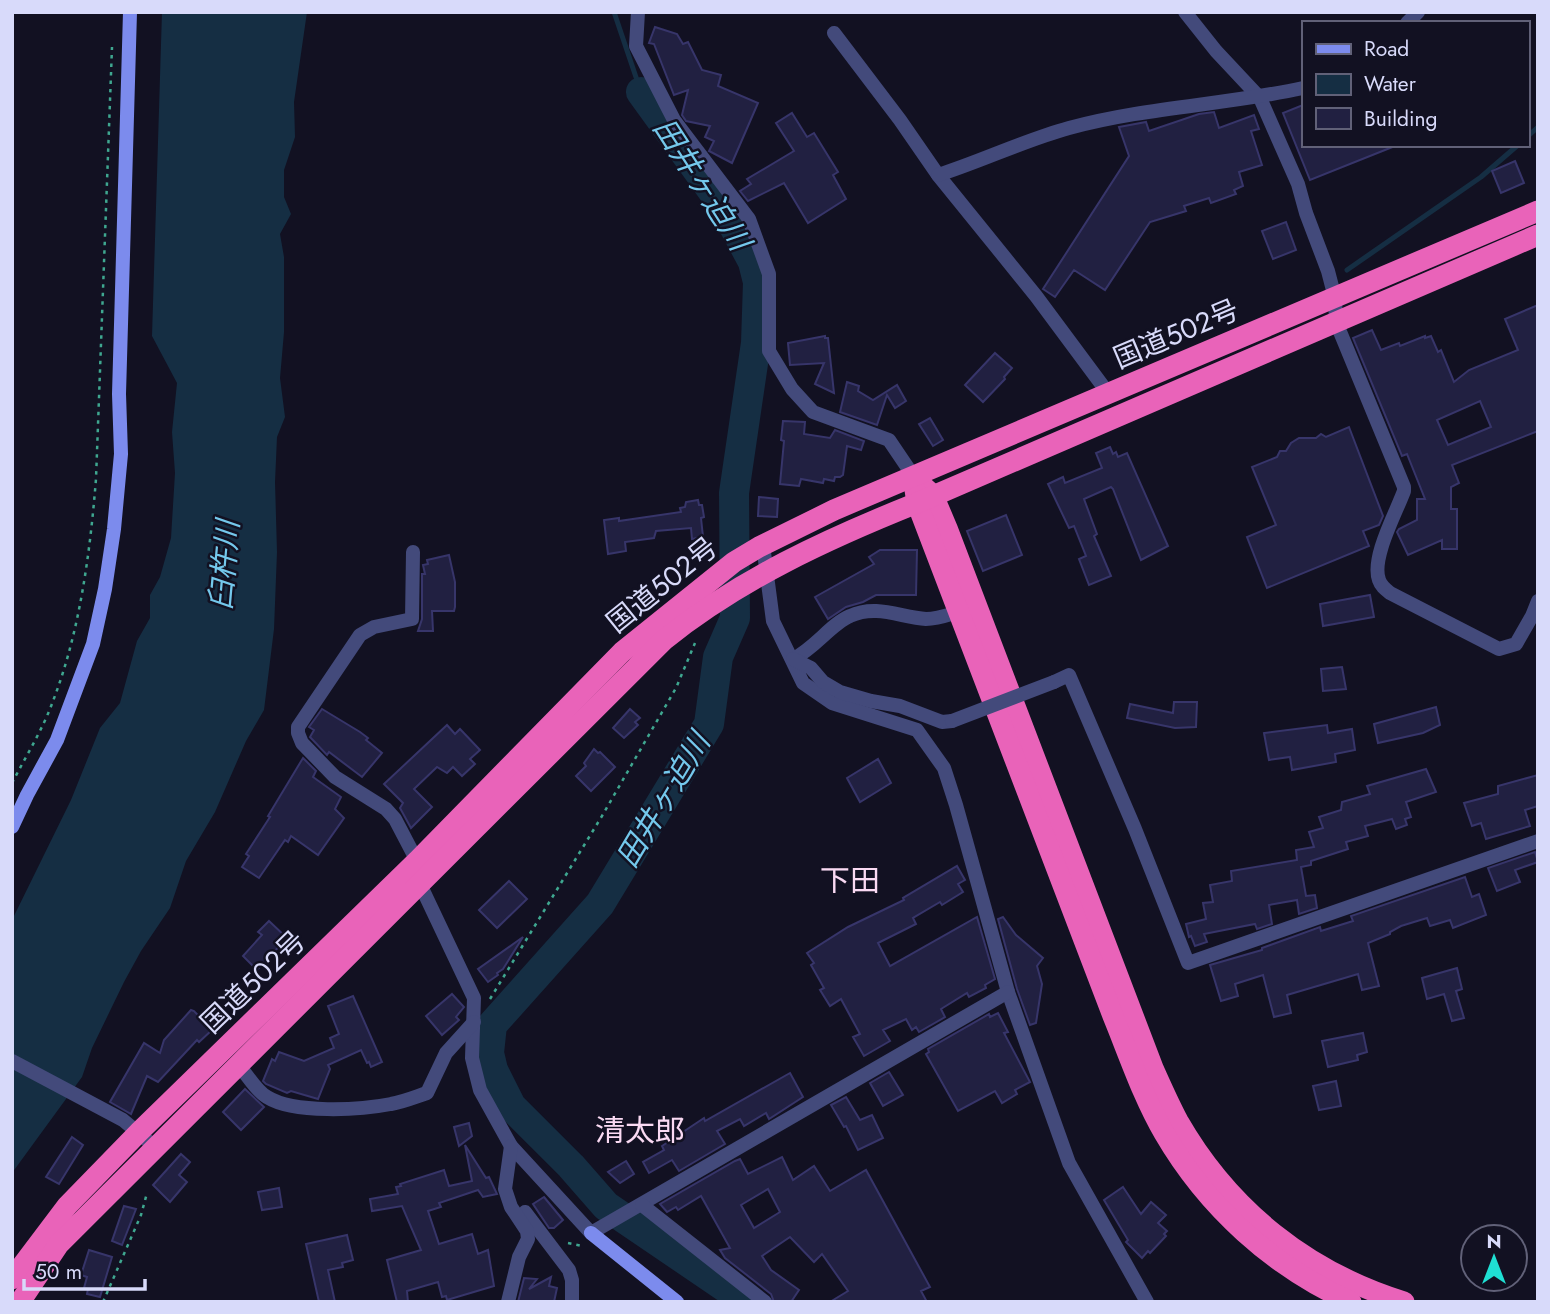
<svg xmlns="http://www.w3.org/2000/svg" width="1550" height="1314" font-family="Jost,'Noto Sans JP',sans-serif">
<rect width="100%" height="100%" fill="#121122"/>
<path fill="#152e43" d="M162 12H307L294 102 295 137 284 170V197L291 214 280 234 284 257V332L280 378 285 417 277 437 275 482 277 552 274 629 264 710 246 741 215 812 186 861 170 908 141 951 124 982 92 1048 82 1077 12 1173V920L71 800 100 728 120 703 137 641 150 618V595L160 577 171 538 175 473 172 432 177 383 152 336Z"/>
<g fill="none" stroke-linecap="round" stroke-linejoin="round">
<g stroke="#152e43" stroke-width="5">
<path d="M614 12 641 92"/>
<path d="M1527 137 1538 127"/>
<path d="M1347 270 1481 177 1518 145"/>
</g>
<path stroke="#152e43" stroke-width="30" d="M641 92 722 204 753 262 758 282 756 343 734 493 735 618 718 657 709 724 600 904 492 1025 489 1053 493 1070 511 1106 571 1166 606 1206 747 1302"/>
</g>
<g fill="#212041" stroke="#37356a" stroke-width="2" fill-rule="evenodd">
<path d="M655 27 677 34 683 44 688 42 702 70 721 75 718 86 758 103 732 163 709 151 714 141 705 137 710 126 686 121 682 115 688 90 674 95 654 44 649 43Z"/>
<path d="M1303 105V145L1395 146 1310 180 1283 113Z"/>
<path d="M1214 112 1219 128 1254 115 1259 129 1251 131 1262 165 1239 172 1243 186 1234 190 1236 194 1211 203 1209 198 1184 206 1186 211 1150 222 1105 290 1074 270 1055 297 1043 289 1129 156 1119 127 1146 122 1149 131 1199 114Z"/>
<path d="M792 113 807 137 814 133 838 172 833 175 846 199 808 223 784 183 748 201 740 191 751 184 747 179 794 151 776 123Z"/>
<path d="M1515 161 1524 183 1501 193 1492 171Z"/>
<path d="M1286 222 1296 250 1273 259 1262 231Z"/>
<path d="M1538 305V431L1452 465 1459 483 1451 487V509H1457V549H1442V540L1408 555 1397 532 1399 529 1417 520V499H1425L1407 454 1402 456 1353 338 1372 330 1381 350 1399 343 1400 346 1425 336V338L1431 336 1438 352 1441 350 1454 382 1469 370 1518 350 1505 319ZM1480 401 1491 427 1448 445 1437 420Z"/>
<path d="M825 336V338H828L834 393 815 384 824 363 790 365 788 343Z"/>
<path d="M995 353 1012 368 1004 377 1005 379 983 402 965 385Z"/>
<path d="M847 382 859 386 858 391 873 400 897 385 906 401 895 408 887 395 877 425 840 412Z"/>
<path d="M930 418 943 440 933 446 919 424Z"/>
<path d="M783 421 805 422 804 434 830 438 835 430 864 441 861 450 847 446 843 475 840 477H835L834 481 824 479 823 483 801 479 799 486 780 484 784 441 781 440Z"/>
<path d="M1349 427 1383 516 1379 525 1363 531 1369 546 1267 588 1247 537 1276 525 1252 467 1277 457 1280 451H1286L1291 443 1299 438H1316L1321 434 1326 437Z"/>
<path d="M1110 447 1113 454 1116 452 1118 457 1127 453 1168 546 1141 560 1113 489 1111 487 1084 499 1097 534 1094 536 1111 576 1089 585 1079 559 1086 556 1074 526 1069 528 1048 484 1063 477 1065 483 1102 468 1096 453Z"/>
<path d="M759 497 778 499 777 517 758 516Z"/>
<path d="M698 500 699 505H702L704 517 701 518 703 537 692 539 691 528 656 531 654 538 625 542 626 551 608 554 604 520 619 518V521L681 512 680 508 685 507 686 502Z"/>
<path d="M1006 515 1022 555 983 571 967 531Z"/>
<path d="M880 550H917L916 595H876L863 602 846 607 828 619 815 597 874 564 869 557Z"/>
<path d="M449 555 455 582V607L454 611H432L433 631H418L422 619V574H425L423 565 428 564 427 560Z"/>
<path d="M1370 595 1374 617 1323 626 1320 604Z"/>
<path d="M1342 667 1346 689 1323 691 1321 669Z"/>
<path d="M1174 702H1197L1196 727 1175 728 1127 718 1130 704 1173 713Z"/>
<path d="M1436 707 1440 725 1423 733 1378 743 1374 724Z"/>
<path d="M322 709 360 732 368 738 366 740 382 753 362 777 329 752 327 755 310 737 314 730 309 727Z"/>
<path d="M630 709 640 718 635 722 638 725 624 738 613 728Z"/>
<path d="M447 725 455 734 460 729 480 750 470 759 475 764 462 776 453 767 447 773 437 767 414 789 432 807 411 828 400 808 403 803 384 784Z"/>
<path d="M1327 725 1328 733 1352 729 1355 750 1335 754 1336 762 1292 770 1290 757 1269 760 1264 733Z"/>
<path d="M594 749 598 753 600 752 615 767 591 791 576 776 586 766 584 763Z"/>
<path d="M303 758 316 771 313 777 341 797 335 809 344 818 318 855 291 836 288 842 285 840 259 878 242 867 249 856 246 854 270 817 268 816Z"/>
<path d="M878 759 891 783 860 802 847 778Z"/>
<path d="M1426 769 1436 792 1406 802 1411 817 1405 819 1407 825 1396 829 1392 819 1365 826 1368 836 1346 842 1348 849 1311 861V865L1301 867 1306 896 1315 895 1317 908 1299 914 1297 900 1269 905 1272 924 1257 929 1255 924 1204 934 1207 942 1195 946 1191 936 1189 937 1186 924 1206 919 1203 903 1213 902 1210 885 1232 881 1231 871 1297 860 1296 850 1314 847 1309 832 1323 828 1319 817 1341 810 1342 802 1370 794 1367 786Z"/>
<path d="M1538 775V806L1525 810 1530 826 1486 839 1481 823 1472 826 1464 803 1498 794V786Z"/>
<path d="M1535 852 1538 862 1515 870 1520 882 1497 891 1488 868Z"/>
<path d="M957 866 965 880 958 884 963 892 942 905 940 902 913 918 916 924 878 943 890 966 977 917 995 979 985 985 986 988 969 997 967 993 941 1009 945 1017 919 1032 916 1027 912 1030 906 1019 883 1030 890 1041 864 1056 853 1037 860 1034 841 999 830 1006 820 990 824 988 811 965 814 963 807 953 848 927 904 900 903 898Z"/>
<path d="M1465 877 1472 897 1479 894 1486 915 1453 928 1450 920 1430 926 1427 918 1401 926 1390 932V934L1368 943 1379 986 1362 990 1358 974 1287 995 1291 1013 1274 1017 1263 975 1235 984 1238 996 1221 1001 1210 965 1262 950V948L1320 927 1321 931 1353 921 1351 916Z"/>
<path d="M509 881 527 899 497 928 479 910Z"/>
<path d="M1003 917 1016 935 1043 958 1037 966 1042 984 1036 1023 1030 1025 1017 989 998 919Z"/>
<path d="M269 921 287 938 257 970 243 956 262 935 258 932Z"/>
<path d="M523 937 503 969 497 973 498 975 488 982 478 969Z"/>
<path d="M1457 968 1462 989 1456 991 1464 1018 1452 1021 1444 994 1427 999 1422 978Z"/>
<path d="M452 994 464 1007 456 1017 459 1020 442 1035 426 1016Z"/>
<path d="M353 996 382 1062 371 1067 369 1062 367 1063 361 1050 328 1065 330 1069 318 1099 291 1091 287 1093 266 1084 263 1081 272 1059 275 1061 279 1052 304 1061 334 1048 330 1038 339 1034 328 1006Z"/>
<path d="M191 1010 194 1011 212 1030 199 1042 197 1040 158 1082 147 1076 131 1114 110 1102 144 1043 160 1053 164 1040Z"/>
<path d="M998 1013 1008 1032 1004 1033 1030 1082 1015 1090 1017 1094 1002 1103 995 1091 958 1111 926 1054 929 1052 928 1049 989 1014 990 1017Z"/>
<path d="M1363 1033 1367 1052 1357 1055 1358 1060 1328 1067 1322 1041Z"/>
<path d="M889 1072 903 1095 883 1106 870 1083Z"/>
<path d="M790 1073 803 1097 769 1119 766 1113 744 1126 740 1119 717 1131 725 1144 679 1171 672 1160 649 1173 643 1162 664 1150 662 1146 704 1118 705 1121Z"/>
<path d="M1336 1081 1341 1106 1319 1110 1313 1086Z"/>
<path d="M245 1089 264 1107 241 1130 223 1112Z"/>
<path d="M846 1097 860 1120 872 1115 883 1138 858 1150 846 1126 844 1127 831 1105Z"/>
<path d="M469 1123 472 1136 459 1146 454 1127Z"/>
<path d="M72 1137 83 1145 59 1184 46 1177Z"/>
<path d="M465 1145 486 1178 489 1177 497 1194 483 1197 478 1190 439 1203 441 1207 428 1211 439 1244 472 1234 478 1254 488 1250 494 1286 447 1300 446 1296 442 1297 438 1282 407 1291 408 1302H397L387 1260 421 1250 402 1206 372 1211 370 1199 398 1194 396 1187 401 1186 400 1184 444 1170 449 1186 472 1181Z"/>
<path d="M181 1154 190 1162 179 1175 187 1182 170 1202 153 1185Z"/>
<path d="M782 1157 793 1180 814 1166 830 1191 866 1170 930 1287 921 1291 927 1302H830L848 1291 822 1254 814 1262 790 1237 762 1256 771 1270 799 1290 791 1302H774L771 1294 725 1258 720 1250 730 1248 701 1196 678 1210 676 1207 667 1212 660 1204 735 1161 740 1159 748 1174ZM768 1189 780 1212 754 1228 741 1205Z"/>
<path d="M626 1161 634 1174 620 1183 608 1172Z"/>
<path d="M1123 1187 1141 1214 1151 1202 1166 1215 1158 1223 1167 1231 1164 1234 1166 1236 1150 1253 1148 1251 1142 1258 1126 1242 1128 1240 1104 1200Z"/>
<path d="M279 1188 282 1207 262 1210 258 1192Z"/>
<path d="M544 1197 563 1220 554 1228H549L533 1204Z"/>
<path d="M124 1206 136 1209 122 1245 112 1241Z"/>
<path d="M347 1235 353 1260 342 1263 343 1267 328 1270 335 1302H319L306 1244Z"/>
<path d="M89 1250 112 1257 100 1297 87 1294 88 1289 84 1288 87 1277 81 1275Z"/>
<path d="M551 1277 549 1286 557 1288 554 1302H518L524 1278 537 1279 529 1289Z"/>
</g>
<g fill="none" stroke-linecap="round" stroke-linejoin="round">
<g stroke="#3fa790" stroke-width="2.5" stroke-dasharray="3.5 5" stroke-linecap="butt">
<path d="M12 783C26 756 43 729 53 701 80 631 90 553 96 479L112 47"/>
<path d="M490 999 602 816 676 688 695 643"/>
<path d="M568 1243 582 1246"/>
<path d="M103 1302 141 1215 147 1193"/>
</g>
<g stroke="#434a7b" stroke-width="14">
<path d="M638 12 636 46 674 120 749 219 769 274V351L792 389 813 412 889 440 914 477"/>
<path d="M1185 12 1216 51 1260 98 1298 184 1306 213 1328 271 1335 298 1336 322 1404 487V491C1396 513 1371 558 1379 580 1381 586 1385 589 1390 593L1499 649 1516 644 1532 616 1538 601"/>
<path d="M1407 23 1418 12"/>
<path d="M834 33 900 120 938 175 1036 296 1108 393"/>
<path d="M938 175C982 161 1025 140 1069 128 1146 107 1226 105 1303 88"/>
<path d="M763 545 773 621 803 683 832 703 917 730 944 768 956 805 1008 992 1069 1163 1147 1302"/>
<path d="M413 552 412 619 374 627 360 635 298 727V733L302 743 335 777 386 809 395 819 417 861 420 884 474 998 472 1058 480 1090 511 1146 591 1233 1008 992"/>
<path d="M793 659C815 648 831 624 850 616 876 604 900 617 926 619 937 619 948 615 958 612"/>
<path d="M793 659 811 668 823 682 840 692 871 701 900 706 942 722 952 721"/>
<path d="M1054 682 1069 675 1135 829 1188 963 1538 841"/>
<path d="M12 1061 123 1120 155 1147"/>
<path d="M238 1065C248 1075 256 1091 267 1097 294 1114 360 1110 391 1104 403 1102 415 1097 427 1093L446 1053 474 1022"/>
<path d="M642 1205 765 1302"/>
<path d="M525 1212 569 1270 572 1280V1302"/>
<path d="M508 1302 519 1257 528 1239 527 1231 511 1207 505 1189 511 1146"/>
</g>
<g stroke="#7c8bed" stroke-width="14">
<path d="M12 827 27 795 57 740 93 644 105 589 114 529 121 454 119 394 130 12"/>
<path d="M591 1233 677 1302"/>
</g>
<g stroke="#e963b9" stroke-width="21">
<path d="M924 487 933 495 947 528 1153 1068C1161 1086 1169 1104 1178 1121 1229 1210 1307 1272 1404 1302"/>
<path d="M915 490 917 503 1113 1016C1129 1055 1143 1097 1164 1133 1207 1207 1273 1267 1351 1302"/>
<path d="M12 1279 67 1206 139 1132 417 861 622 652 734 562 759 547 834 510 1538 211"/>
<path d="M20 1302 59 1244 664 640C740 579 827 539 917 503L1538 235"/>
</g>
<path stroke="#434a7b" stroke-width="14" d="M952 721 1054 682"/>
</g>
<g text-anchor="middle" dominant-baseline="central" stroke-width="5" stroke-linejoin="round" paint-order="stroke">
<g font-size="28" fill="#d8dafa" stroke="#121122">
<text transform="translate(1176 334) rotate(-23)">国道502号</text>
<text transform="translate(662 585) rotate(-39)">国道502号</text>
<text transform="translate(253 982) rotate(-44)">国道502号</text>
</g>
<g font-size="30" font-style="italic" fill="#74c8ec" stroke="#121122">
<text transform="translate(702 184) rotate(57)">田井ヶ迫川</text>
<text transform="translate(224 565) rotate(-85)">臼杵川</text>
<text transform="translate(663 800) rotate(-59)">田井ヶ迫川</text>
</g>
<g font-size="30" fill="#fadaf3" stroke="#121122">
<text x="850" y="880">下田</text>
<text x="640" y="1130">清太郎</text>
</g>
</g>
<rect width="1550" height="1314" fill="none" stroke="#d8dafa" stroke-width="28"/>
<rect x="1302" y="21" width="228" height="126" fill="#121122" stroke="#616178" stroke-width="2"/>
<rect x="1316" y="44" width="35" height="10" fill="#7c8bed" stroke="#616178" stroke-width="2"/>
<text x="1364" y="56" font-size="21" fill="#d8dafa">Road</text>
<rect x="1316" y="74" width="35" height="21" fill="#152e43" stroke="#616178" stroke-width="2"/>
<text x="1364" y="91" font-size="21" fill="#d8dafa">Water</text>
<rect x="1316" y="108" width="35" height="21" fill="#212041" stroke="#616178" stroke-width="2"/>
<text x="1364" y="126" font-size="21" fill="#d8dafa">Building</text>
<g transform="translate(1494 1258)"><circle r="33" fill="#121122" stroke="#616178" stroke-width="2"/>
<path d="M0-5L12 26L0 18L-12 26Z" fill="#1fdfd3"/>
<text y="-10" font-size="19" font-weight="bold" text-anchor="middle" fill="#d8dafa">N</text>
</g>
<path d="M24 1279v10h121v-10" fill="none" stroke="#d8dafa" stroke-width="3.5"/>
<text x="35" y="1279" font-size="21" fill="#d8dafa" stroke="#121122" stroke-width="5" paint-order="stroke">50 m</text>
</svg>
